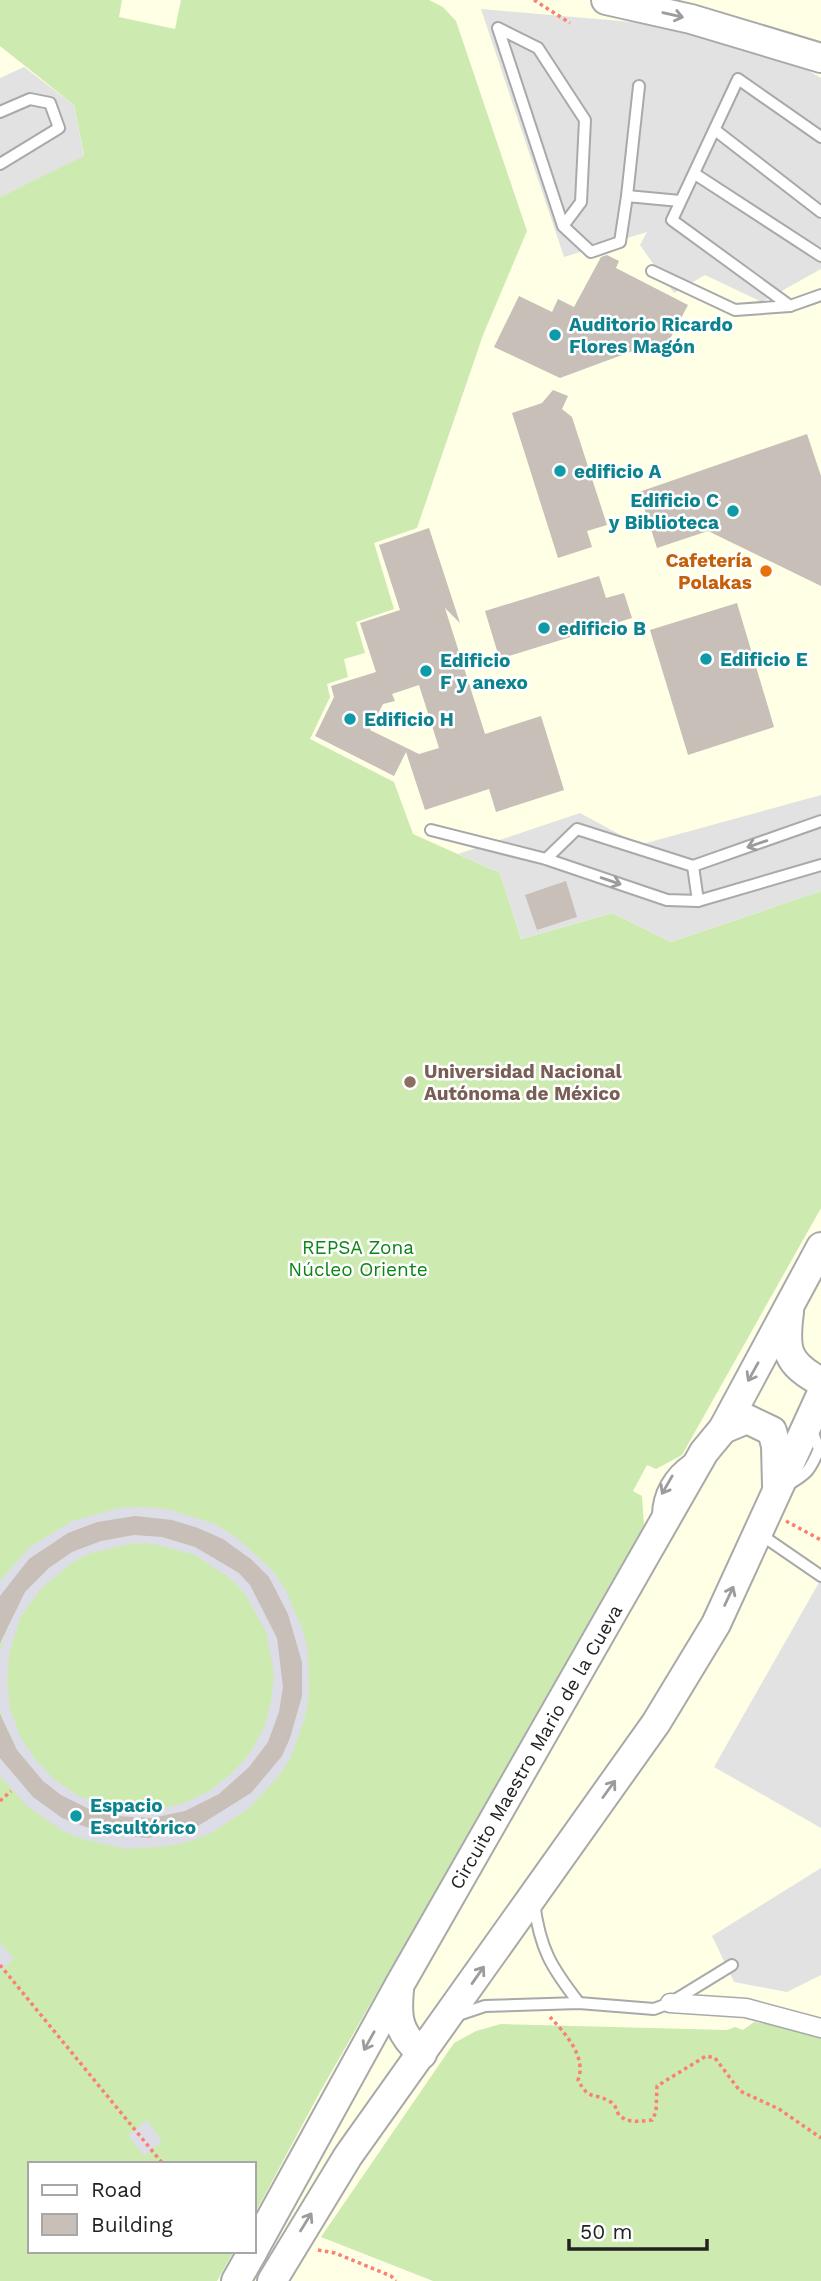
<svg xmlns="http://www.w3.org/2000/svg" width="821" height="2281" font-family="'Work Sans',sans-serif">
<rect width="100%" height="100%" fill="#f2efe9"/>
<path fill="#ffffe5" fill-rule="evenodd" d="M0 0H821V2281H0ZM30 2164H254V2251H30Z"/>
<g fill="#cdebb0">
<path d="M0 0H122L119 17 175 29 181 0H429L443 7 456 21 527 231 483 335 417 528 374 543 394 609 356 622 365 653 344 659 348 677 327 684 330 697 310 739 394 782 413 834 500 873 521 939 612 913 671 942 821 891V1208L682 1455 656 1469 647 1465 633 1491 642 1496 644 1525 320 2092 254 2215V2164H30V2251H234L217 2281H0V197L84 155 74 105 0 46Z"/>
<path d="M754 2022 772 2025 778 2022 821 2035V2281H433L321 2237 454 2043 476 2031 501 2024 727 2030 735 2027 743 2030Z"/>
</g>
<g fill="#e2e2e2">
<path d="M481 9 689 27 790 60 821 78V269L762 302 705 275 674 293 640 245 647 232 564 257Z"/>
<path d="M24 67 74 105 84 156 0 197V78Z"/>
<path d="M821 795V891L671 942 612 913 521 939 500 873 458 854 580 813 639 845Z"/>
<path d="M821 1579V1828L714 1767Z"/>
<path d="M821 1868V1975L787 1992 734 1982 712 1936Z"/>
</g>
<g fill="#dddde8" fill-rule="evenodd">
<path d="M144 1507 168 1509 215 1524 236 1537 272 1570 286 1590 303 1631 308 1652 309 1696 305 1718 290 1759 278 1777 248 1809 211 1833 190 1841 169 1846 126 1849 83 1839 63 1831 27 1806 0 1776V1750L14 1743 10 1736 0 1733 8 1730 5 1723 0 1725V1719L3 1717 0 1711V1649L4 1642 0 1641V1635L5 1636 7 1629 0 1626V1581L30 1547 72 1521 119 1508ZM133 1543 154 1544 195 1555 231 1579 245 1594 266 1632 274 1674 271 1702 264 1727 250 1753 231 1774 209 1791 184 1803 157 1810 129 1811 102 1806 77 1795 54 1779 35 1759 20 1736 10 1709 7 1682 9 1654 20 1618 39 1591 71 1563 91 1553Z"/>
<path d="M0 1943 14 1959 0 1971Z"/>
<path d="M147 2120 162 2141 144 2156 128 2135Z"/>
</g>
<g fill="#c7bfb8" fill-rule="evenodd">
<path d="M607 255 619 261 616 268 688 305 663 352 649 345 560 378 494 347 519 296 552 312 558 299 574 307 601 257Z"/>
<path d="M553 390 568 396 562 409 572 417 607 525 587 531 592 547 558 558 512 413 542 403Z"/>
<path d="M807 434 821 476V586L708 531 657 548 639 492Z"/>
<path d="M429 528 460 623 445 608 485 734 541 716 564 790 496 812 489 789 425 810 406 752 394 776 315 736 334 697 331 686 376 672 360 623 400 610 379 545ZM419 685 439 748 419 754 370 730 383 704 395 701 392 694Z"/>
<path d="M599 576 606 598 624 593 632 618 509 656 502 667 485 611Z"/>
<path d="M737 603 774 727 688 755 650 630Z"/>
<path d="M566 881 577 917 537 930 525 895Z"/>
<path d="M135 1516 172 1520 198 1528 223 1539 252 1560 269 1577 288 1614 302 1662V1696L290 1738 282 1756 251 1793 198 1826 148 1838 102 1833 62 1818 33 1797 0 1758V1714L17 1750 43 1781 61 1795 89 1809 115 1816 152 1818 185 1811 219 1794 249 1767 268 1742 279 1712 283 1687 277 1638 250 1585 239 1573 195 1547 162 1537 134 1535 101 1541 72 1552 49 1568 25 1592 0 1643V1596L29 1559 68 1533 97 1522Z"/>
</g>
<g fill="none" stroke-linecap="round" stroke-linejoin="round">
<g stroke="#a9a9a9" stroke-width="14">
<g id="service">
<path d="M0 112 30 99 50 103 59 128 0 164"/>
<path d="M715 130 821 212"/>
<path d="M821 137 738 79 672 220 790 306 821 295"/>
<path d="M695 174 821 256"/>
<path d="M627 196 639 86"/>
<path d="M563 226 581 202 585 120 538 48 498 28 563 226 591 252 620 242 627 196 680 201"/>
<path d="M652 271 735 310 790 306"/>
<path d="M431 830 546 859 667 900 698 901 821 865"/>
<path d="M546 859 577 829 693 866 821 821"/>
<path d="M693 866 698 901"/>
<path d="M786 1486C807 1474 810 1471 819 1449L811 1428"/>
<path d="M658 1516C658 1493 670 1473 689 1460"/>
<path d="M760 1534 821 1576"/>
<path d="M534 1903C540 1949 551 1967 579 2003"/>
<path d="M455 2016 485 2006 579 2003 654 2009 670 2003 732 1965"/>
</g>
</g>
<g stroke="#a9a9a9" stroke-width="21">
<path id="pedestrian" d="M670 2003 746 2008 821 2028"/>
</g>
<g stroke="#a9a9a9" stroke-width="32">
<g id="tertiary">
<path d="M606 0 691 19 821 58"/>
<path d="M789 1312C784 1350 786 1363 821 1382"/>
<path d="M723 1429 747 1419 772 1431 776 1446 777 1485"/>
<path d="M399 1990C396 2020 399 2033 422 2054"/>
<path d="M254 2249 400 1984 704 1452 723 1429 821 1247"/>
<path d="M236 2281 253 2251"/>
<path d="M272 2281 348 2156 656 1723 716 1624 821 1395"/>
</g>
</g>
<g stroke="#fa8072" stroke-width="3.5" stroke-dasharray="3.5 3.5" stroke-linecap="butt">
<path d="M534 0 570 23"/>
<path d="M786 1521 821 1540"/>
<path d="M0 1801 11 1791"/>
<path d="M0 1965 163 2164"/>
<path d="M550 2017C565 2033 587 2057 578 2080 589 2101 593 2092 609 2101 617 2105 615 2109 619 2115 628 2124 642 2121 652 2120L656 2112 657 2086 706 2056 715 2058 740 2091 779 2109 821 2138"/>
<path d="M318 2250 335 2253 391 2276 396 2281"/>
</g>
<use href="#service" stroke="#fff" stroke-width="10"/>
<use href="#pedestrian" stroke="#fff" stroke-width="18"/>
<use href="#tertiary" stroke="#fff" stroke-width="28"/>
</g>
<defs><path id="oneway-shaft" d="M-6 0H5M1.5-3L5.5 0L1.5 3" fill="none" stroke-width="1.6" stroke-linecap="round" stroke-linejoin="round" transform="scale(1.75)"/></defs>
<g stroke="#9c9c9c">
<use href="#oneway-shaft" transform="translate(673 15) rotate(13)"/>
<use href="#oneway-shaft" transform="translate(757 844) rotate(161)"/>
<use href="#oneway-shaft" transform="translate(611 881) rotate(19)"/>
<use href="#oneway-shaft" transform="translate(753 1372) rotate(119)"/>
<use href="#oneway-shaft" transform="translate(667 1485) rotate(120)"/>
<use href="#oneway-shaft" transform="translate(729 1596) rotate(-65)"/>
<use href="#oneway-shaft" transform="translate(609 1789) rotate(-54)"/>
<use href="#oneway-shaft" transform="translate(478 1975) rotate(-55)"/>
<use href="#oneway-shaft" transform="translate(369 2041) rotate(119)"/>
<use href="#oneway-shaft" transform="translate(306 2222) rotate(-58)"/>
</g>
<g fill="#0f9aa8" stroke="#fff" stroke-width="2.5">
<circle cx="555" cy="335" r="7"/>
<circle cx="560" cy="471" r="7"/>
<circle cx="733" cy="511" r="7"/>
<circle cx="544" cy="628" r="7"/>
<circle cx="706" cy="659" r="7"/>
<circle cx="426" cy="671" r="7"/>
<circle cx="350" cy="719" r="7"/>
<circle cx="76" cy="1816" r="7"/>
</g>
<circle fill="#e8710a" stroke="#fff" stroke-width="2.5" cx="766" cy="571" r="7"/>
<circle fill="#8d6e63" stroke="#fff" stroke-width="2.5" cx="410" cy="1082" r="7"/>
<g text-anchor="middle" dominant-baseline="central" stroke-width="5" stroke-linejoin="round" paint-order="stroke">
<g font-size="19" font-weight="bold" fill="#0d838f" stroke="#fff" text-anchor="start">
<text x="569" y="324">Auditorio Ricardo<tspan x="569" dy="22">Flores Magón</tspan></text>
<text x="574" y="471">edificio A</text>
<text x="719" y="500" text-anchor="end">Edificio C<tspan x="719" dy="22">y Biblioteca</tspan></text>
<text x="558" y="628">edificio B</text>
<text x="720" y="659">Edificio E</text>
<text x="440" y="660">Edificio<tspan x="440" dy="22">F y anexo</tspan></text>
<text x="364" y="719">Edificio H</text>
<text x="90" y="1805">Espacio<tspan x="90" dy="22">Escultórico</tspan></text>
</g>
<g font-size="19" font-weight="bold" fill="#c56008" stroke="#fff" text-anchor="end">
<text x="752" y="560">Cafetería<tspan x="752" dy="22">Polakas</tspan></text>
</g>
<g font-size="19" font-weight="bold" fill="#785e54" stroke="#fff" text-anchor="start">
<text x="424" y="1071">Universidad Nacional<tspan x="424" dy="22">Autónoma de México</tspan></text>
</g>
<g font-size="19" fill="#0c8416" stroke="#fff">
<text x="358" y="1247">REPSA Zona<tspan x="358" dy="22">Núcleo Oriente</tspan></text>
</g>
<g font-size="19" fill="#222" stroke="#fff">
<text transform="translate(536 1747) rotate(-60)">Circuito Maestro Mario de la Cueva</text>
</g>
</g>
<rect x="28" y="2162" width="228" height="91" fill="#ffffff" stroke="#a7a7a7" stroke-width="2"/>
<rect x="42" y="2185" width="35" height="10" fill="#ffffff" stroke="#a7a7a7" stroke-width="2"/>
<text x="91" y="2197" font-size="21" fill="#222222">Road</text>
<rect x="42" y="2214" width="35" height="21" fill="#c7bfb8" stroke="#a7a7a7" stroke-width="2"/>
<text x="91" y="2232" font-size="21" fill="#222222">Building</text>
<path d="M569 2239v10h138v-10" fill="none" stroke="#222222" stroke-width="3.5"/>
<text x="580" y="2239" font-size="21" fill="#222222" stroke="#ffffff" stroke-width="5" paint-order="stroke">50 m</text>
</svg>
